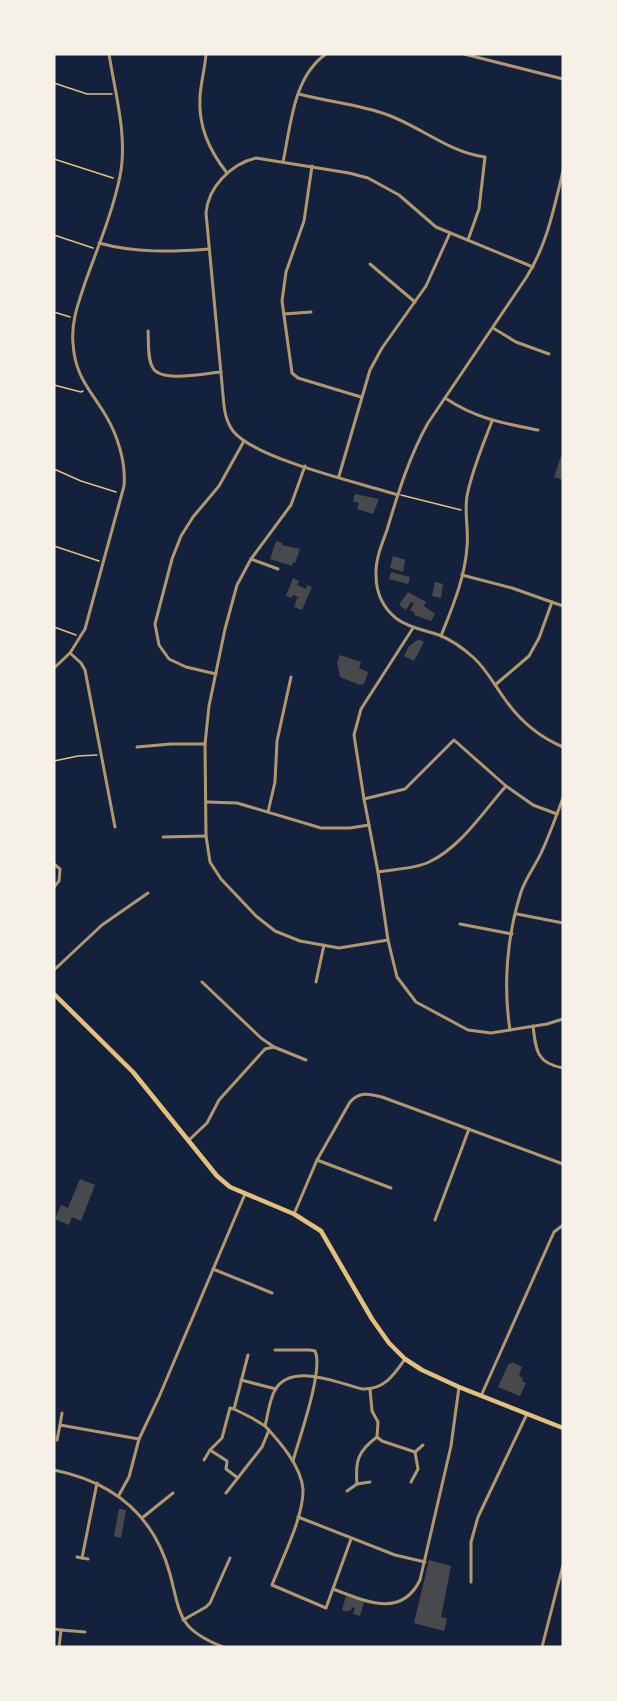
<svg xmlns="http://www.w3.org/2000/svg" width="617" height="1701" viewBox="0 0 617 1701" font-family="Raleway,sans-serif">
  <rect width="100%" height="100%" fill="#14213d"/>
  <g fill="#48494c">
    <polygon points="563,450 563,480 554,477"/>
    <polygon points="355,494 379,499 373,514 357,509 359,503 353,501"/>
    <polygon points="276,541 282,543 282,545 300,549 295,563 293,562 292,566 270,559"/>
    <polygon points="393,556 405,560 403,572 390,568"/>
    <polygon points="391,572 410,577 408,584 389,579"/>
    <polygon points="293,578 299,581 297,585 306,589 307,585 312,587 302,610 294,607 297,598 300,598 293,595 292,598 286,596"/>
    <polygon points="435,582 443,584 441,598 432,596"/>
    <polygon points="408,592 426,602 424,606 435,614 431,621 414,615 415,613 410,610 414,603 411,602 406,610 399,605"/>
    <polygon points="419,639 424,642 414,661 404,656 409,646"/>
    <polygon points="340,655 361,662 359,668 368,672 364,684 360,685 340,677 337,662"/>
    <polygon points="80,1179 95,1185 81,1221 72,1217 69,1225 55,1219 61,1205 68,1208"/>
    <polygon points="512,1362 522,1367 519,1375 523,1379 522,1381 526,1383 520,1396 498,1387 509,1363 511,1364"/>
    <polygon points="119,1509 126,1510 121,1538 114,1536"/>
    <polygon points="429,1560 451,1566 441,1617 447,1619 444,1631 414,1623"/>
    <polygon points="346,1596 364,1602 360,1616 353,1614 355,1608 352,1607 351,1611 348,1610 348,1612 342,1610"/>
  </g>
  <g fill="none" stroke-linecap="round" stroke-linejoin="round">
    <g stroke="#e5c07b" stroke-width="1.5">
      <polyline points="54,83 87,94 112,94"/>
      <polyline points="54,159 113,178"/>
      <polyline points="54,235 93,248"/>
      <polyline points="54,312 70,317"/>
      <polyline points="54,385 81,392 83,391"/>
      <polyline points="54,469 81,481 116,492"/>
      <polyline points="401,495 461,510"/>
      <polyline points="54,546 99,561"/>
      <polyline points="54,627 76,635"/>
      <polyline points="54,761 78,756 97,755"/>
    </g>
    <g stroke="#b1986c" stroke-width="3">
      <path d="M206,54C205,68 201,82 200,96C198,126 209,150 227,173"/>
      <polyline points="464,54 563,79"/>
      <path d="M299,94C328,102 359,104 388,115C421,127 450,153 485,157L479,209L468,240"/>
      <path d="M283,162C291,125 293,77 326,54"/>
      <polyline points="312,166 304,221 286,272 282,301 292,373 298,378 361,397"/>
      <path d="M563,171C554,208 547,245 526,278L428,423C409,457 398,493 387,530C382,544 375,560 376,575C376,592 383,608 397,619C409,628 425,630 439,635C452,640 464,649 474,658C486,669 494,684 504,698C519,720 539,737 563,747"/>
      <path d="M99,243C135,253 173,252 209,249"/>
      <polyline points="370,264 415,302"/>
      <polyline points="284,314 311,312"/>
      <polyline points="493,328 516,342 549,354"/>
      <path d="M148,331C149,342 147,359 153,368C161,383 206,373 221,372"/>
      <path d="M445,398C477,419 502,423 538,430"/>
      <polyline points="305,466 291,505 251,559 237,585 225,629 209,706 205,744 206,836 210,862 221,879 256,916 275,931 300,941 339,948 388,940"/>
      <polyline points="339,476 370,370 382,348 426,286 450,233"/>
      <path d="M398,495C360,483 255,459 233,431C225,420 224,408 223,395L206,213C208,187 231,164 256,158L349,173L368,178L399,195L436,227L533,267"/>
      <polyline points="251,559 278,569"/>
      <polyline points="462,575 512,588 563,606"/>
      <polyline points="413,628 361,709 354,735 364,799 378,872 388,940 397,977 416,1002 468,1030 491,1033 547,1024 563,1019"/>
      <path d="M441,636C452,608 465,578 467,547C469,530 464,513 467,496C472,470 483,445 492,421"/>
      <polyline points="70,653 81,663 85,670 115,827"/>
      <path d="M54,668L70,653L85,629L124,486C126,463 118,436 106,416C90,389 75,377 73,343C71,321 79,301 86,280C98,247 113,211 120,176C128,137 115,93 109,54"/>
      <polyline points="216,674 186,667 169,659 159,645 155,624 172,559 181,536 193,517 219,486 244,441"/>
      <polyline points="495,685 529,656 539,638 552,602"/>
      <polyline points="137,747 171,744 205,744"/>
      <polyline points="364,799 405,789 454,740 506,786 533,805 557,814"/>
      <polyline points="207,802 237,803 321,828 350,828 369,825"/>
      <polyline points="268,812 275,782 277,741 291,677"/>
      <polyline points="163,837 206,836"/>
      <polyline points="54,864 60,869 59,881 54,887"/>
      <path d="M378,872C394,869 415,869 429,862C461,847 483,812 506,786"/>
      <polyline points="517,914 563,923"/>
      <polyline points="460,924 512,934"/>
      <polyline points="54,970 102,925 148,893"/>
      <polyline points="202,982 261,1038 274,1047"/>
      <polyline points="316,982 324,945"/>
      <path d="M533,1026C536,1050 536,1063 563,1068"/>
      <path d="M510,1030C503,985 507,936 521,892C526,877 536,865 542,851C550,834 556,816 563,798"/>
      <polyline points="189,1140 207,1123 219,1100 265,1049 274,1047 306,1060"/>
      <polyline points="317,1160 391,1188"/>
      <path d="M294,1214L317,1160L350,1102C360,1091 369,1094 382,1097L563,1164"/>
      <polyline points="435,1220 469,1129"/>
      <polyline points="213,1269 272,1293"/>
      <path d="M275,1350H310L315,1351C324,1369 299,1439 293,1461"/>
      <polyline points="248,1355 234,1409 252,1418 265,1426"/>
      <polyline points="241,1380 276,1389"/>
      <polyline points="370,1389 372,1411 378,1422 377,1437 382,1441 415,1452 418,1469 411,1482"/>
      <polyline points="481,1396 554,1232 563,1225"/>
      <polyline points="60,1425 62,1413"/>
      <polyline points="57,1440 60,1425 139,1439"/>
      <polyline points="210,1450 227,1461 226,1469 238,1478"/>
      <polyline points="415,1452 423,1445"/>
      <polyline points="204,1460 210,1450 222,1438 230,1408 234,1409"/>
      <path d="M54,1470C113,1482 154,1515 170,1574C181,1616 178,1629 223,1647"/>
      <path d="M357,1484C355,1461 358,1451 377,1437"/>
      <polyline points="347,1491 357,1484 370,1482"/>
      <polyline points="226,1493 262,1447 269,1430"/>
      <polyline points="119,1495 129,1477 139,1439 159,1397 245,1194"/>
      <polyline points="298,1517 395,1555 425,1562"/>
      <polyline points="142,1518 173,1493"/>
      <path d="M351,1539L326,1608L272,1585C282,1559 304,1516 303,1489C301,1466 280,1442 265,1426C268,1415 269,1401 275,1390C291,1362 339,1383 362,1389C384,1390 394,1375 405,1359"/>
      <polyline points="77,1557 82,1558 97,1483"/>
      <polyline points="82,1558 88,1559"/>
      <polyline points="471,1582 471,1542 478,1517 527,1414"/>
      <path d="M333,1589C365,1601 401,1619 420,1580L451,1446L459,1387"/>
      <polyline points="183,1620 206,1607 210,1603 230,1558"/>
      <polyline points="54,1629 61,1630"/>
      <polyline points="59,1647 61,1630 85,1632"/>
      <polyline points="542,1647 563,1565"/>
    </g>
    <polyline stroke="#e5c07b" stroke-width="4.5" points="54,994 133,1072 217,1176 230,1187 294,1214 321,1231 372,1319 389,1343 405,1359 422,1370 459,1387 563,1428"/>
  </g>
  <rect width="617" height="1701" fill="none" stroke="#f6f1e7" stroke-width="111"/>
</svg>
